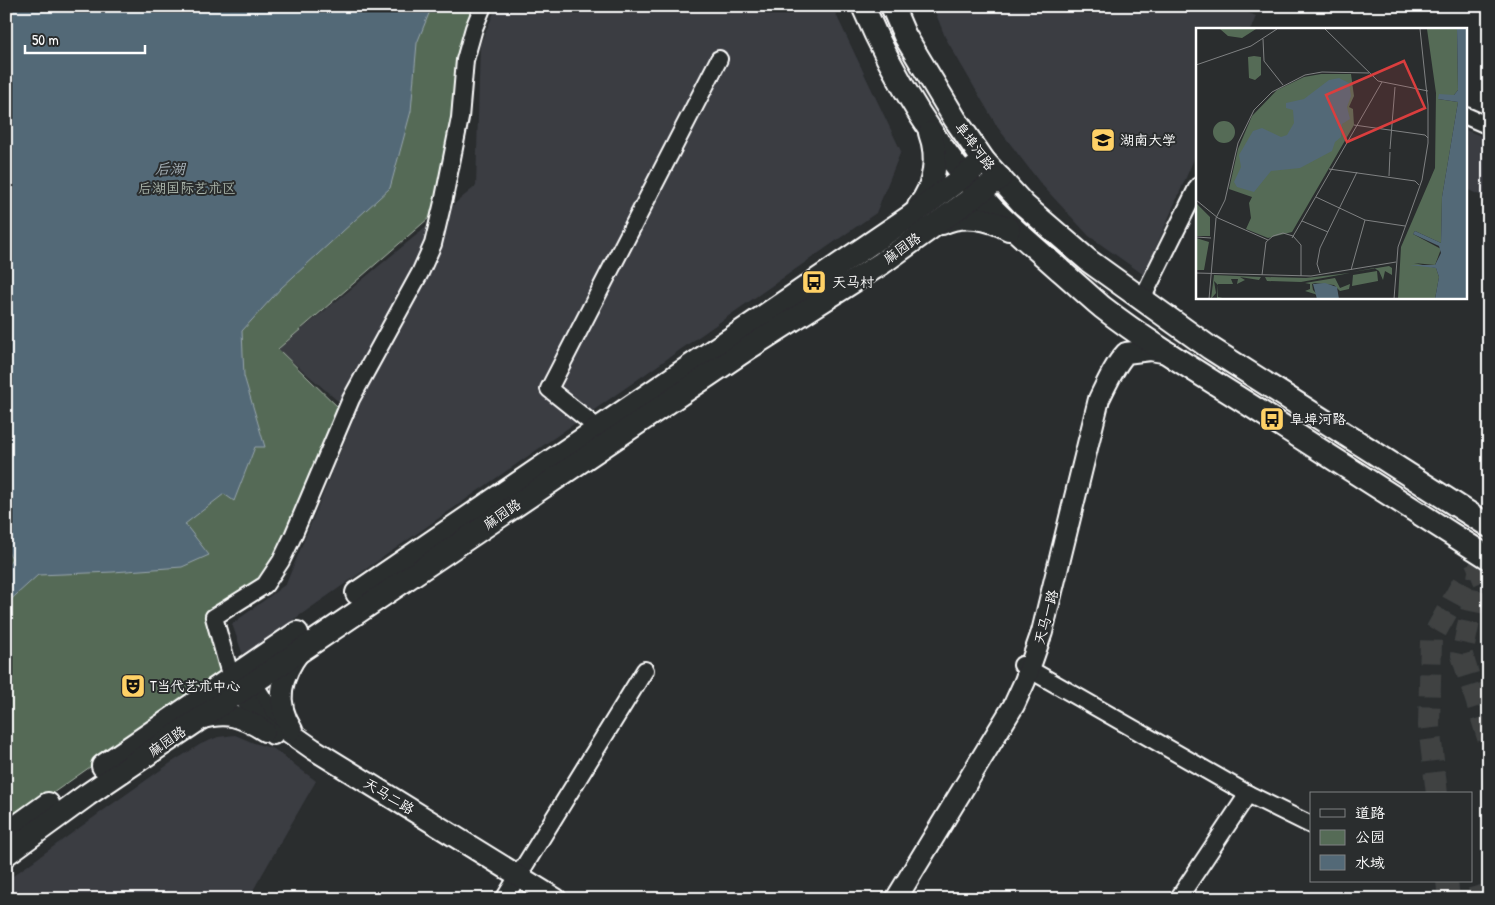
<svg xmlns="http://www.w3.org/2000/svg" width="1495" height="905" viewBox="0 0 1495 905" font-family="'Patrick Hand','LXGW WenKai TC',sans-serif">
  <rect width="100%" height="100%" fill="#2a2d2e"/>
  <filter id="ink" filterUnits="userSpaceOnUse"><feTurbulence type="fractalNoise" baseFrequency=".02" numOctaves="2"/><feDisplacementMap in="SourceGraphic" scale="10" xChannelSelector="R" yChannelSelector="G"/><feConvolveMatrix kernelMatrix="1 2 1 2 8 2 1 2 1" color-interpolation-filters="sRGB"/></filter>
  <g filter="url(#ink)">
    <g fill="#3a3c42">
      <polygon points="497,6 832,6 901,151 876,213 243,655 232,624 286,584 355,416 278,349 476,186 480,44"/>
      <polygon points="933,6 1233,6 1256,16 1251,29 1198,29 1197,152 1144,275 1089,236 1041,184 998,128 945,37"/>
      <polygon points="1466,130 1489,139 1489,199 1466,189"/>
      <polygon points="235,735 254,743 274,749 316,781 248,899 6,899 6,881 108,807 172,762 201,744 218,737"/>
    </g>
    <polygon fill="#556b56" stroke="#aab5aa" points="6,6 478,6 454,117 437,211 278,349 339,408 291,532 262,580 208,610 221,675 6,826"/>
    <polygon fill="#536977" stroke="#98a5ad" points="6,6 432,6 417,43 411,111 390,188 281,288 242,331 244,376 265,447 255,447 234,501 224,494 185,524 209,555 182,567 113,572 38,575 6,604 6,569 12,558 6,549"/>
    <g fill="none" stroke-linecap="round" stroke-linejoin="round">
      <g stroke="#3f4243" stroke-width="22" stroke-dasharray="22 11" stroke-linecap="butt">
        <polyline points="1489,525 1462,655 1489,741"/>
        <polyline points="1437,794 1429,726 1431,640 1466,577 1489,567"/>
        <polyline points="1447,881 1449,899"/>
        <polyline points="1471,899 1489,894"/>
      </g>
      <defs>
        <g id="minor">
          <polyline points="1466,116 1489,126"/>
          <polyline points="1142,299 1198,186"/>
          <polyline points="599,429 549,389 719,59"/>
          <polyline points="1022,665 1248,794"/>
          <polyline points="231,678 214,617 265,585 281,561 293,536 351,399 420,273 433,244 444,198 460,118 465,60 474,28 483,6"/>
          <polyline points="504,899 645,670"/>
          <polyline points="1178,899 1248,794 1311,825"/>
        </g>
        <g id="tertiary">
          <polyline points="243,670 271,714 286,730 313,749 556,899"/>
          <polyline points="233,679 260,722 273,734"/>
          <path d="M200,719C227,711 241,716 265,731"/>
          <path d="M292,730C274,702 281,676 300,651"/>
          <path d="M896,899L1014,705L1025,681L1042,632L1099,399C1107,383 1114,366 1126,353L1150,350L1169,353"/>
        </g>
        <g id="secondary">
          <path d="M863,6C894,79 939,152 994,210C1015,231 1038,250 1060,270C1074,282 1088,295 1102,307C1151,345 1206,377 1259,411C1335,460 1412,509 1489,558"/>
          <polyline points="892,6 905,36 955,119 984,161 1024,205 1089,261 1210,348 1489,526"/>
          <path d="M919,206C935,186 939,157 930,133"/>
          <path d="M942,223C964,213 989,218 1009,229"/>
          <polyline points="357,593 911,216 984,161"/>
          <polyline points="103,766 297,633"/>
          <polyline points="6,834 48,804"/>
          <polyline points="6,854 87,795 750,347 882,263 1000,178"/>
        </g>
      </defs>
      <use href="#minor" stroke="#fff" stroke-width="20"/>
      <use href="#tertiary" stroke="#fff" stroke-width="24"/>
      <use href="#secondary" stroke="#fff" stroke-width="26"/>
      <use href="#minor" stroke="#2a2d2e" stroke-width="16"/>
      <use href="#tertiary" stroke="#2a2d2e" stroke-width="20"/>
      <use href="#secondary" stroke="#2a2d2e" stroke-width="22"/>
    </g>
  </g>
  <defs>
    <symbol id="university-square" viewBox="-11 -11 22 22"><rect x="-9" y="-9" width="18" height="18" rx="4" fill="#ffd166" stroke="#2a2d2e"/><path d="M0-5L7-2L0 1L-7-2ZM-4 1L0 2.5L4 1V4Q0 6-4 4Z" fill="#111"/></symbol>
    <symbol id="bus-square" viewBox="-11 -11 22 22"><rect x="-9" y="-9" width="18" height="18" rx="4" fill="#ffd166" stroke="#2a2d2e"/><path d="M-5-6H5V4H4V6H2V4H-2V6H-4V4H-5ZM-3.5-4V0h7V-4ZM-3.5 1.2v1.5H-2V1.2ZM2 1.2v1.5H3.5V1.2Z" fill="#111"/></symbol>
    <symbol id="theatre-square" viewBox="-11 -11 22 22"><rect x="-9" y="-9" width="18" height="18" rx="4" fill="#ffd166" stroke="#2a2d2e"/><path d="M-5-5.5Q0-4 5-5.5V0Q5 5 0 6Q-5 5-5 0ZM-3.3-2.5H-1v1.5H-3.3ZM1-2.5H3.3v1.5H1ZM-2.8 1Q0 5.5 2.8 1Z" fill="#111"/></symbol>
  </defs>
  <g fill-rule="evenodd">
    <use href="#university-square" x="1089" y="126" width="28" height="28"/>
    <use href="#bus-square" x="800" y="268" width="28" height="28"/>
    <use href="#bus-square" x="1258" y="405" width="28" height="28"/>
    <use href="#theatre-square" x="119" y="672" width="28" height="28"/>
  </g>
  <g text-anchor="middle" stroke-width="4" stroke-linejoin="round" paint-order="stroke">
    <g font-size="14" fill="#fff" stroke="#2a2d2e" text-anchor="start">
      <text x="1120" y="145">湖南大学</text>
      <text x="832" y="287">天马村</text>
      <text x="1290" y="424">阜埠河路</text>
      <text x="150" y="691">T当代艺术中心</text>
    </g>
    <g font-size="14" fill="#fff" stroke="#2a2d2e">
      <text transform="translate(975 146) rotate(53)" y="5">阜埠河路</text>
      <text transform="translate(902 248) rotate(-35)" y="5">麻园路</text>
      <text transform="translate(502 514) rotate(-34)" y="5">麻园路</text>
      <text transform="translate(1046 617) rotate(-75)" y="5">天马一路</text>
      <text transform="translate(167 741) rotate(-34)" y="5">麻园路</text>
      <text transform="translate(389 796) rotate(31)" y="5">天马二路</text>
    </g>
    <g font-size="14" fill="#aab5aa" stroke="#2a2d2e">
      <text x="187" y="193">后湖国际艺术区</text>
    </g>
    <g font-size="15" font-style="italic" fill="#a9b4bb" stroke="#2a2d2e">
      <text x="170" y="174">后湖</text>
    </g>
  </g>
  <g transform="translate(1196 28)">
    <rect width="271" height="271" fill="#2a2d2e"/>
    <path d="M24,1H60L46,10L32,8ZM231,1H261L262,62L258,67L242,71L262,74L246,169L245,215L219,203L217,206L245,221L239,237L218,235L240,240L243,249L239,271H202L205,219L239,140L240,65ZM58,28L65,29V47L59,52L53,50L52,29ZM125,46H155L158,68L153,79L157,81L158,97L96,204L72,210L50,201L55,190L53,175L56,169L33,161L42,121L56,88L81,62L108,49ZM17 104a11 11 0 1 1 22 0a11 11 0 1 1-22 0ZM0,175L14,189V208H0ZM0,210L13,214L8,242H0ZM193,238L196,240V247L189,243L187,252L183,243L178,240L157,244ZM181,243L182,253L156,258L157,247ZM154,245L105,254L71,253L69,249L110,250ZM18,247L65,249L63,252L44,249L49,252L41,256L42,251H35L37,256H22V269L31,271H21L22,257L18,253L20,265L15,271ZM139,250L144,260L154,256L153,261L144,263L138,257L119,255L116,256L117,262L122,267L109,263L114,261V256L109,255Z" fill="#556b56"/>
    <path d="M261,1H272L271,271H239L243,249L240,240L213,237H239L245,225L243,218L217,206L219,203L245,215L246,169L262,74L242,71L243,66L258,67L262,62ZM143,50L153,55L155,68L151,79L154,91L146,96L145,109L139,114L136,123L104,140L75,143L58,164L41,159L38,154L45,139L43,127L57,103L66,100L85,109L91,107L98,95L97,82L90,80V75L108,71L133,52ZM129,255L141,259L143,271H121L117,256Z" fill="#536977"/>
    <path fill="none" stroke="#7f8182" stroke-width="1" d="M129,1L182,53L232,63M67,11L68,33L87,57M0,37L55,18L81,1M158,97L229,107L232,110M194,121L199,59M133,141L219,153L223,157M193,148L194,124M120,169L169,192L209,198M0,172L22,190L72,212M106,193L132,204M0,209L15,210M96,210L186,54M155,242L169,192M0,245L115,248L200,234M124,245L121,236L124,220L161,144M66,247L70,214L77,208L87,205L97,208L105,217V248M13,271L20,190L29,172L42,115L58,82L76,64L109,47L126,44L173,45M198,271L202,219L226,152L232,115V77L224,1"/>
    <path fill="#da3e3e" fill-opacity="0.15" stroke="#da3e3e" stroke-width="2.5" d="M208,33L229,80L151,114L130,67Z"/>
    <rect width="271" height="271" fill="none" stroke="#fff" stroke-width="2.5"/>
  </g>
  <rect width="1495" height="905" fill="none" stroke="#2a2d2e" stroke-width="25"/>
  <rect x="12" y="12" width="1470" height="880" fill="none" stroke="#fff" stroke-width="2" filter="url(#ink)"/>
  <rect x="1310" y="792" width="162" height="90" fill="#2a2d2e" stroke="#7f8182"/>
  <rect x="1320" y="809" width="25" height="8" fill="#2a2d2e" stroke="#7f8182"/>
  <text x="1355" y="818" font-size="15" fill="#ffffff">道路</text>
  <rect x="1320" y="830" width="25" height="15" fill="#556b56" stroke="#7f8182"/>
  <text x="1355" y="842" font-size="15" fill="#ffffff">公园</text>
  <rect x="1320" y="855" width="25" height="15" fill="#536977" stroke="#7f8182"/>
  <text x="1355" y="868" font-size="15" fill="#ffffff">水域</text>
  <path d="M25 45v8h120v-8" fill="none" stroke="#ffffff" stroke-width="2.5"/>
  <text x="32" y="45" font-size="15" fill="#ffffff" stroke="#2a2d2e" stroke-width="4" paint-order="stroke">50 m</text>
</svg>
